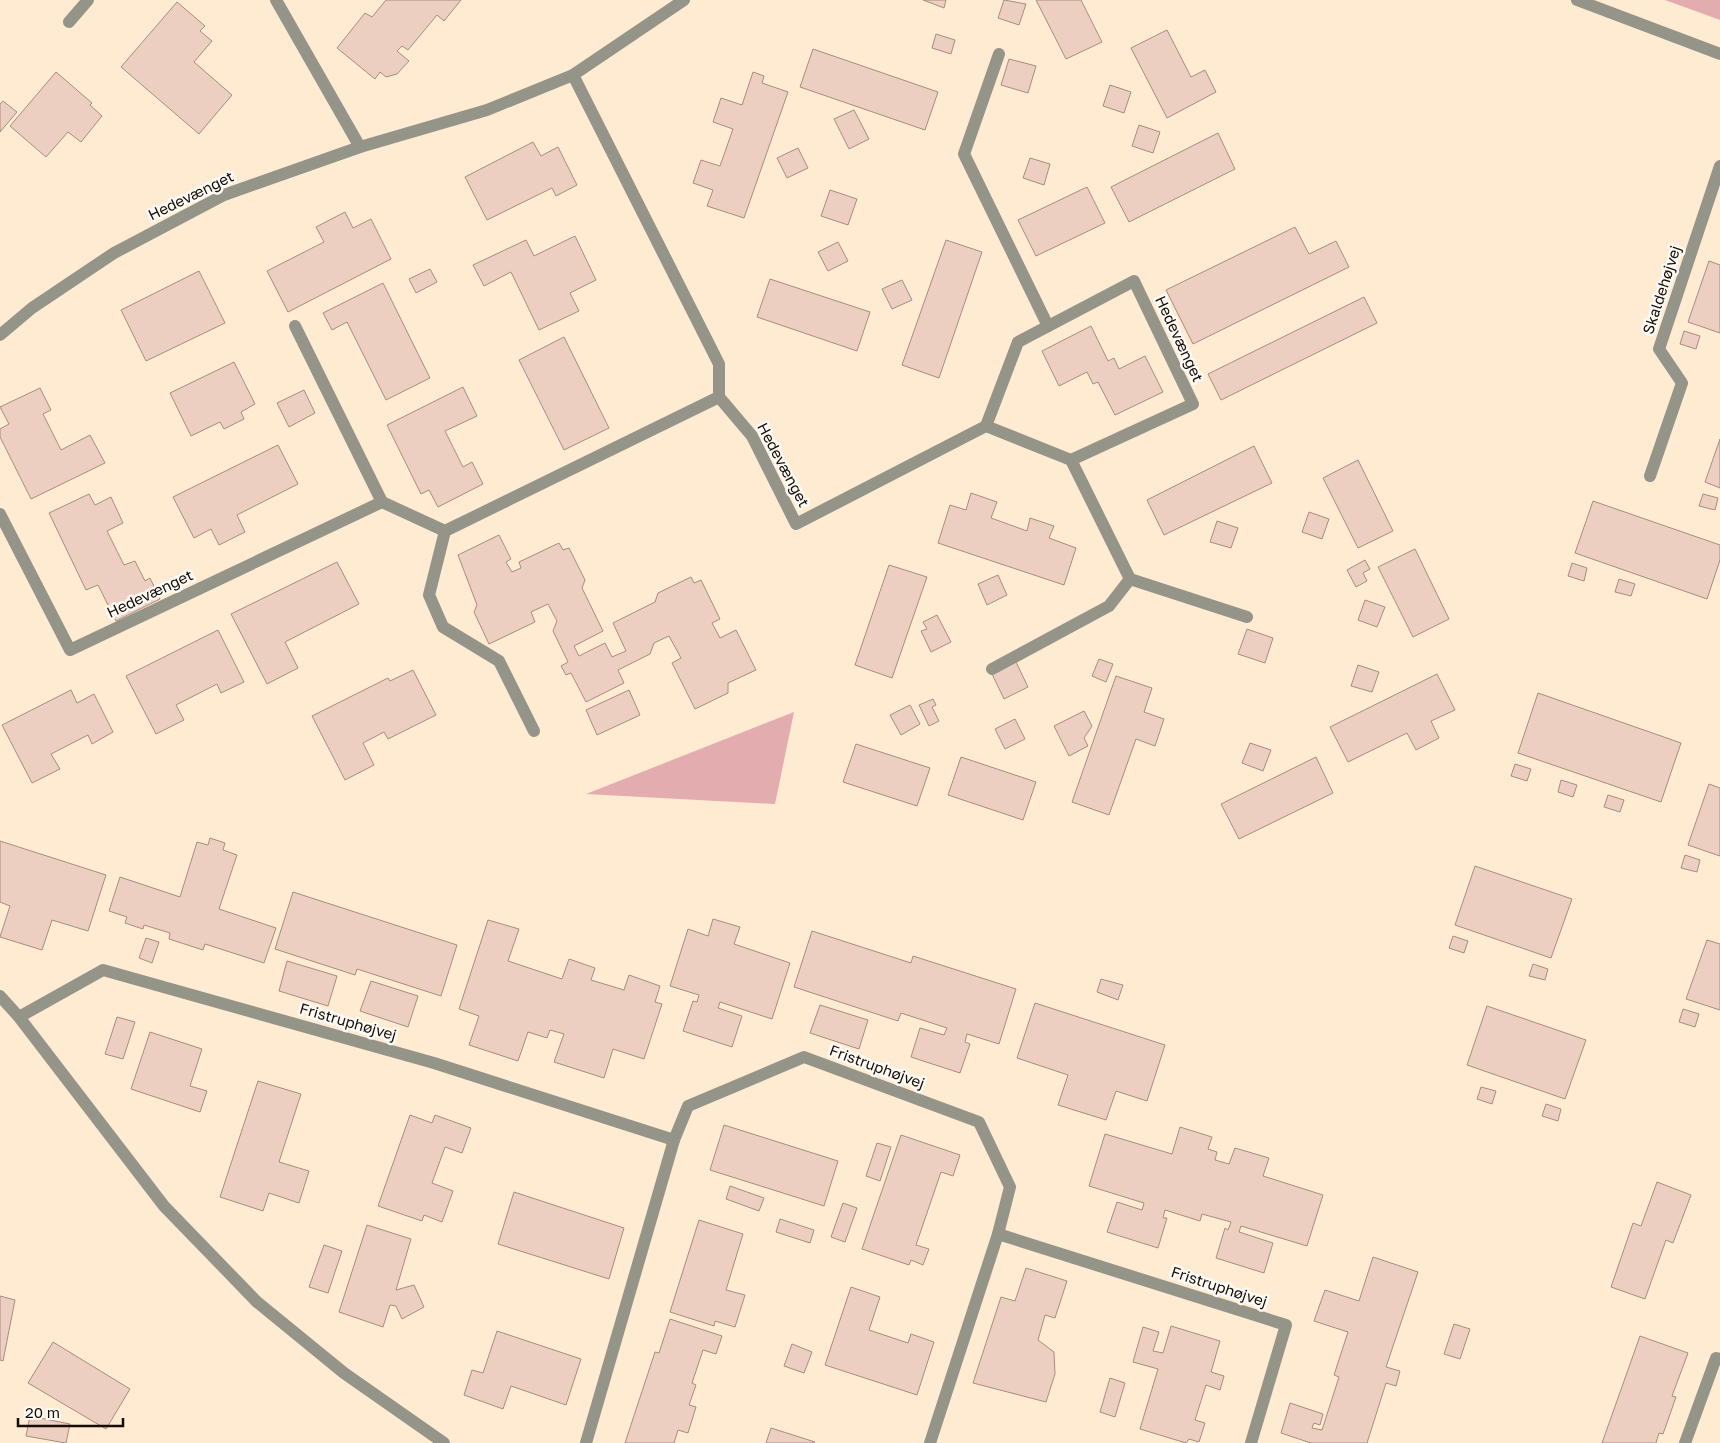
<svg xmlns="http://www.w3.org/2000/svg" width="1720" height="1443" viewBox="0 0 1720 1443" font-family="'Golos Text',sans-serif">
  <rect width="100%" height="100%" fill="#feebd2"/>
  <g fill="#e3acae">
    <polygon points="1665,0 1720,0 1720,20"/>
    <polygon points="794,712 775,804 586,794"/>
  </g>
  <g fill="#edcfc1" stroke="#a88c7f">
    <polygon points="386,0 461,0 444,21 437,15 408,50 402,46 397,51 409,61 397,74 386,77 380,72 375,79 337,48 365,13 372,17"/>
    <polygon points="923,0 946,0 944,8"/>
    <polygon points="1004,0 1026,4 1019,25 998,18"/>
    <polygon points="1036,0 1081,0 1102,42 1066,59"/>
    <polygon points="177,2 205,26 200,31 212,41 194,62 232,95 199,134 121,67"/>
    <polygon points="1167,30 1191,77 1205,70 1216,92 1167,118 1131,48"/>
    <polygon points="936,34 955,40 951,54 932,48"/>
    <polygon points="813,49 938,92 925,130 800,87"/>
    <polygon points="1009,59 1036,66 1028,93 1001,85"/>
    <polygon points="56,72 92,103 90,105 102,116 81,142 68,132 46,157 10,126"/>
    <polygon points="753,72 764,76 762,83 788,92 744,218 707,206 713,190 693,183 701,160 720,166 733,129 713,122 721,98 742,105"/>
    <polygon points="1110,85 1131,92 1124,113 1103,106"/>
    <polygon points="3,101 17,112 0,132 0,104"/>
    <polygon points="854,110 869,139 849,149 834,119"/>
    <polygon points="1139,125 1160,132 1153,153 1132,146"/>
    <polygon points="1218,133 1235,169 1129,222 1111,187"/>
    <polygon points="533,142 541,156 558,147 577,185 556,196 552,188 487,220 465,177"/>
    <polygon points="798,148 808,168 787,178 777,158"/>
    <polygon points="1030,158 1050,164 1044,185 1023,178"/>
    <polygon points="1087,187 1105,223 1036,256 1018,220"/>
    <polygon points="830,190 857,199 848,225 821,216"/>
    <polygon points="345,212 353,228 371,219 391,259 288,312 267,271 324,242 316,227"/>
    <polygon points="1295,227 1309,254 1336,241 1349,267 1193,344 1166,290"/>
    <polygon points="575,236 596,280 570,293 579,311 539,330 511,272 484,286 473,265 526,240 534,256"/>
    <polygon points="946,240 982,252 939,378 902,365"/>
    <polygon points="838,242 848,261 828,271 818,252"/>
    <polygon points="1709,261 1720,265 1720,333 1688,322"/>
    <polygon points="430,269 437,282 416,293 409,279"/>
    <polygon points="199,271 225,323 146,361 121,310"/>
    <polygon points="770,279 870,312 857,351 757,317"/>
    <polygon points="902,280 912,300 892,309 882,289"/>
    <polygon points="383,283 430,378 386,400 347,322 332,330 323,313"/>
    <polygon points="1364,297 1377,323 1221,400 1208,374"/>
    <polygon points="1091,326 1108,361 1114,358 1119,369 1145,356 1163,392 1115,415 1098,382 1093,384 1087,372 1059,386 1042,351"/>
    <polygon points="1684,331 1700,336 1696,349 1680,344"/>
    <polygon points="564,337 609,428 564,450 519,360"/>
    <polygon points="234,362 255,404 241,412 244,419 224,429 220,422 191,436 170,393"/>
    <polygon points="463,387 477,416 445,431 463,467 472,462 483,484 438,507 429,490 421,494 387,425"/>
    <polygon points="40,388 51,410 43,414 61,450 90,435 105,463 31,499 0,437 0,429 9,424 0,407"/>
    <polygon points="304,390 315,413 289,427 277,403"/>
    <polygon points="1720,439 1720,488 1705,482"/>
    <polygon points="278,445 298,484 237,515 245,532 219,545 211,529 194,538 173,497"/>
    <polygon points="1254,446 1272,483 1164,535 1147,500"/>
    <polygon points="1358,460 1393,531 1358,548 1323,478"/>
    <polygon points="971,493 997,502 991,518 1027,531 1030,518 1054,526 1049,538 1076,548 1064,585 938,543 950,505 966,510"/>
    <polygon points="89,494 95,505 111,497 123,523 107,531 124,565 135,561 145,581 150,578 160,599 116,621 98,585 86,590 49,513"/>
    <polygon points="1703,494 1718,498 1715,510 1699,506"/>
    <polygon points="1593,501 1720,545 1720,560 1707,599 1575,553"/>
    <polygon points="1309,512 1329,519 1322,539 1302,532"/>
    <polygon points="1217,521 1238,528 1231,548 1210,542"/>
    <polygon points="499,535 511,559 506,562 512,572 521,568 519,562 559,543 563,550 569,548 585,580 582,588 603,631 574,646 579,656 605,643 612,657 626,651 613,623 655,602 658,593 691,577 694,583 701,580 720,619 712,623 720,638 736,630 756,670 728,683 728,693 695,709 672,663 681,658 669,636 654,643 650,654 618,670 624,683 586,702 571,673 566,675 561,666 568,662 553,631 557,621 548,604 531,612 535,622 489,644 474,612 477,605 458,555"/>
    <polygon points="1415,549 1449,619 1413,637 1378,567"/>
    <polygon points="1365,560 1370,569 1363,573 1367,581 1356,587 1347,570"/>
    <polygon points="337,562 359,604 285,642 298,668 267,684 231,614"/>
    <polygon points="1572,563 1587,568 1584,581 1568,576"/>
    <polygon points="889,565 927,577 892,678 855,665"/>
    <polygon points="998,575 1007,595 987,605 978,584"/>
    <polygon points="1619,579 1635,584 1631,596 1615,592"/>
    <polygon points="1365,600 1385,607 1377,627 1358,620"/>
    <polygon points="937,615 951,642 931,652 921,631 927,629 923,622"/>
    <polygon points="1247,629 1273,638 1265,663 1238,654"/>
    <polygon points="218,630 244,682 221,693 217,684 176,705 184,720 156,734 126,676"/>
    <polygon points="1099,659 1113,664 1106,682 1092,676"/>
    <polygon points="1016,662 1028,687 1004,699 992,674"/>
    <polygon points="1358,665 1379,672 1372,692 1351,686"/>
    <polygon points="413,670 436,715 388,739 384,732 363,743 374,765 345,780 312,716 388,678 390,681"/>
    <polygon points="1437,674 1455,710 1431,721 1439,738 1416,750 1407,733 1348,762 1330,727"/>
    <polygon points="1116,676 1152,688 1144,712 1164,719 1155,746 1136,739 1109,815 1072,802"/>
    <polygon points="71,690 77,703 94,694 113,732 92,744 88,735 51,754 60,769 32,783 2,725"/>
    <polygon points="629,690 640,715 597,735 586,710"/>
    <polygon points="1538,693 1681,743 1661,802 1518,753"/>
    <polygon points="933,699 936,705 932,707 939,721 929,726 919,705"/>
    <polygon points="910,705 920,724 901,735 890,715"/>
    <polygon points="1084,711 1092,726 1084,738 1088,746 1069,756 1054,726"/>
    <polygon points="1015,719 1025,739 1005,749 995,729"/>
    <polygon points="1250,743 1271,750 1263,771 1242,763"/>
    <polygon points="856,744 930,768 917,806 843,782"/>
    <polygon points="961,757 1036,782 1023,820 948,795"/>
    <polygon points="1316,757 1333,793 1239,839 1221,804"/>
    <polygon points="1515,764 1531,769 1527,781 1511,776"/>
    <polygon points="1561,780 1577,785 1573,797 1558,792"/>
    <polygon points="1709,784 1720,788 1720,856 1688,845"/>
    <polygon points="1608,795 1624,800 1620,812 1604,807"/>
    <polygon points="210,838 225,843 223,850 237,855 219,909 276,928 264,963 205,944 203,950 169,939 170,933 144,925 143,929 125,923 127,917 109,911 120,877 180,897 197,842 208,845"/>
    <polygon points="0,841 106,875 88,931 52,920 42,950 0,937 10,906 0,902"/>
    <polygon points="1685,855 1700,860 1697,872 1681,868"/>
    <polygon points="1475,866 1572,899 1551,958 1455,925"/>
    <polygon points="293,892 457,945 441,996 357,969 355,975 275,949"/>
    <polygon points="713,919 740,927 734,944 790,963 772,1019 720,1002 718,1008 742,1016 732,1047 683,1031 693,1001 697,1002 699,995 670,986 688,929 708,936"/>
    <polygon points="488,920 519,929 508,961 562,979 569,959 595,968 591,980 624,990 629,975 660,986 655,1002 662,1004 644,1059 613,1049 604,1078 554,1062 564,1034 550,1030 547,1038 528,1032 518,1061 469,1045 479,1016 459,1009"/>
    <polygon points="812,931 911,963 913,956 1016,989 999,1044 967,1034 965,1042 970,1044 960,1073 911,1057 920,1028 944,1035 947,1028 901,1013 898,1021 794,987"/>
    <polygon points="1453,936 1468,941 1464,953 1449,948"/>
    <polygon points="146,938 159,942 152,963 139,958"/>
    <polygon points="1707,940 1720,944 1720,1010 1686,999"/>
    <polygon points="287,961 337,976 328,1006 279,991"/>
    <polygon points="1533,964 1548,969 1545,980 1529,976"/>
    <polygon points="1101,979 1123,985 1118,1000 1097,992"/>
    <polygon points="371,981 418,996 408,1027 360,1011"/>
    <polygon points="1035,1003 1165,1045 1147,1101 1116,1091 1106,1120 1058,1105 1068,1075 1017,1058"/>
    <polygon points="820,1005 868,1020 859,1049 810,1033"/>
    <polygon points="1487,1006 1586,1040 1565,1099 1467,1065"/>
    <polygon points="1683,1009 1699,1014 1695,1027 1679,1022"/>
    <polygon points="117,1017 135,1022 123,1059 105,1054"/>
    <polygon points="150,1032 202,1049 190,1086 207,1091 200,1112 131,1089"/>
    <polygon points="258,1081 301,1094 279,1162 309,1171 299,1203 269,1193 263,1211 220,1197"/>
    <polygon points="1481,1087 1496,1091 1492,1104 1477,1099"/>
    <polygon points="1546,1104 1561,1109 1558,1121 1542,1116"/>
    <polygon points="410,1115 432,1123 435,1115 471,1128 462,1153 445,1147 432,1183 453,1191 442,1222 424,1215 422,1221 378,1206"/>
    <polygon points="724,1125 838,1161 824,1206 710,1170"/>
    <polygon points="1180,1127 1212,1137 1208,1149 1217,1152 1215,1160 1229,1164 1235,1148 1269,1158 1263,1176 1323,1195 1307,1246 1241,1226 1239,1232 1273,1243 1264,1273 1216,1258 1225,1228 1228,1230 1231,1222 1202,1214 1200,1221 1165,1210 1163,1218 1167,1218 1158,1248 1107,1232 1117,1202 1142,1210 1144,1203 1089,1186 1105,1134 1172,1154"/>
    <polygon points="901,1135 960,1155 953,1176 941,1172 916,1245 929,1249 923,1265 911,1260 909,1265 862,1249"/>
    <polygon points="877,1143 891,1147 880,1181 866,1176"/>
    <polygon points="1657,1182 1691,1195 1673,1243 1666,1240 1645,1299 1611,1287 1633,1223 1641,1226"/>
    <polygon points="730,1186 764,1198 759,1211 726,1199"/>
    <polygon points="514,1192 624,1228 609,1279 498,1244"/>
    <polygon points="843,1203 857,1208 845,1242 831,1237"/>
    <polygon points="780,1219 814,1230 810,1243 776,1232"/>
    <polygon points="699,1220 743,1234 726,1290 745,1295 735,1327 715,1321 714,1326 670,1312"/>
    <polygon points="367,1225 411,1239 396,1290 414,1285 424,1307 402,1319 396,1306 390,1305 383,1327 339,1312"/>
    <polygon points="324,1245 342,1251 328,1293 309,1287"/>
    <polygon points="1373,1257 1418,1272 1386,1367 1400,1371 1396,1386 1386,1383 1367,1443 1311,1443 1281,1433 1290,1403 1323,1414 1320,1425 1314,1423 1312,1428 1322,1430 1339,1377 1334,1375 1348,1332 1314,1321 1325,1290 1359,1301"/>
    <polygon points="1026,1268 1067,1281 1055,1318 1045,1315 1038,1340 1054,1352 1055,1374 1046,1402 973,1383 1001,1297 1015,1301"/>
    <polygon points="851,1287 880,1297 869,1330 908,1343 911,1334 934,1342 917,1395 825,1365"/>
    <polygon points="0,1296 15,1300 3,1361 0,1360"/>
    <polygon points="670,1319 722,1336 716,1354 703,1350 692,1383 696,1385 689,1405 696,1407 688,1433 678,1430 674,1443 625,1443 655,1352 659,1353"/>
    <polygon points="1454,1324 1470,1329 1460,1359 1444,1354"/>
    <polygon points="1171,1326 1220,1341 1211,1372 1224,1376 1220,1390 1206,1385 1195,1420 1205,1423 1199,1442 1189,1439 1186,1443 1140,1429 1158,1369 1133,1362 1143,1327 1159,1332 1153,1351 1163,1353"/>
    <polygon points="497,1331 581,1359 566,1405 511,1386 503,1409 464,1395 472,1370 483,1373"/>
    <polygon points="1640,1336 1688,1353 1672,1396 1676,1397 1663,1434 1659,1433 1656,1443 1602,1443"/>
    <polygon points="53,1342 130,1389 106,1429 28,1383"/>
    <polygon points="792,1344 812,1352 804,1373 784,1366"/>
    <polygon points="1110,1378 1125,1383 1115,1417 1100,1412"/>
    <polygon points="30,1416 70,1424 66,1443 26,1436"/>
    <polygon points="771,1428 815,1442 814,1443 766,1443"/>
  </g>
  <g fill="none" stroke-linecap="round" stroke-linejoin="round">
    <g stroke="#959488" stroke-width="12">
      <polyline points="276,0 360,147"/>
      <polyline points="1577,0 1720,54"/>
      <polyline points="69,22 88,0"/>
      <polyline points="999,54 964,154 1048,326"/>
      <polyline points="573,75 719,364 719,397 752,436 796,524 986,426 1071,460 1130,579 1247,617"/>
      <polyline points="295,326 382,502 445,531"/>
      <polyline points="0,335 32,308 114,253 224,195 360,147 487,110 573,75 684,0"/>
      <polyline points="986,426 1018,342 1134,281 1193,404 1071,460"/>
      <polyline points="1650,476 1682,383 1659,349 1720,166"/>
      <polyline points="0,514 70,650 382,502"/>
      <polyline points="992,669 1109,606 1130,579"/>
      <polyline points="534,731 499,661 443,627 429,595 445,531 719,397"/>
      <polyline points="0,996 19,1017 164,1206 257,1302 344,1373 444,1443"/>
      <polyline points="19,1017 103,970 434,1063 674,1140 688,1106 804,1057 979,1122 1010,1187 998,1234 930,1443"/>
      <polyline points="998,1234 1286,1325 1251,1443"/>
      <polyline points="586,1443 674,1140"/>
      <polyline points="1685,1443 1716,1358 1720,1359"/>
    </g>
  </g>
  <g text-anchor="middle" stroke-width="5" stroke-linejoin="round" paint-order="stroke">
    <g font-size="15" fill="#140e06" stroke="#fefaf5">
      <text transform="translate(191 196) rotate(-26)" y="5">Hedevænget</text>
      <text transform="translate(1662 290) rotate(-72)" y="5">Skaldehøjvej</text>
      <text transform="translate(1179 339) rotate(65)" y="5">Hedevænget</text>
      <text transform="translate(783 465) rotate(62)" y="5">Hedevænget</text>
      <text transform="translate(150 594) rotate(-25)" y="5">Hedevænget</text>
      <text transform="translate(348 1022) rotate(16)" y="5">Fristruphøjvej</text>
      <text transform="translate(877 1067) rotate(20)" y="5">Fristruphøjvej</text>
      <text transform="translate(1219 1287) rotate(18)" y="5">Fristruphøjvej</text>
    </g>
  </g>
  <path d="M18 1418v8h105v-8" fill="none" stroke="#140e06" stroke-width="2.5"/>
  <text x="25" y="1418" font-size="15" fill="#140e06" stroke="#fefaf5" stroke-width="4" paint-order="stroke">20 m</text>
</svg>
